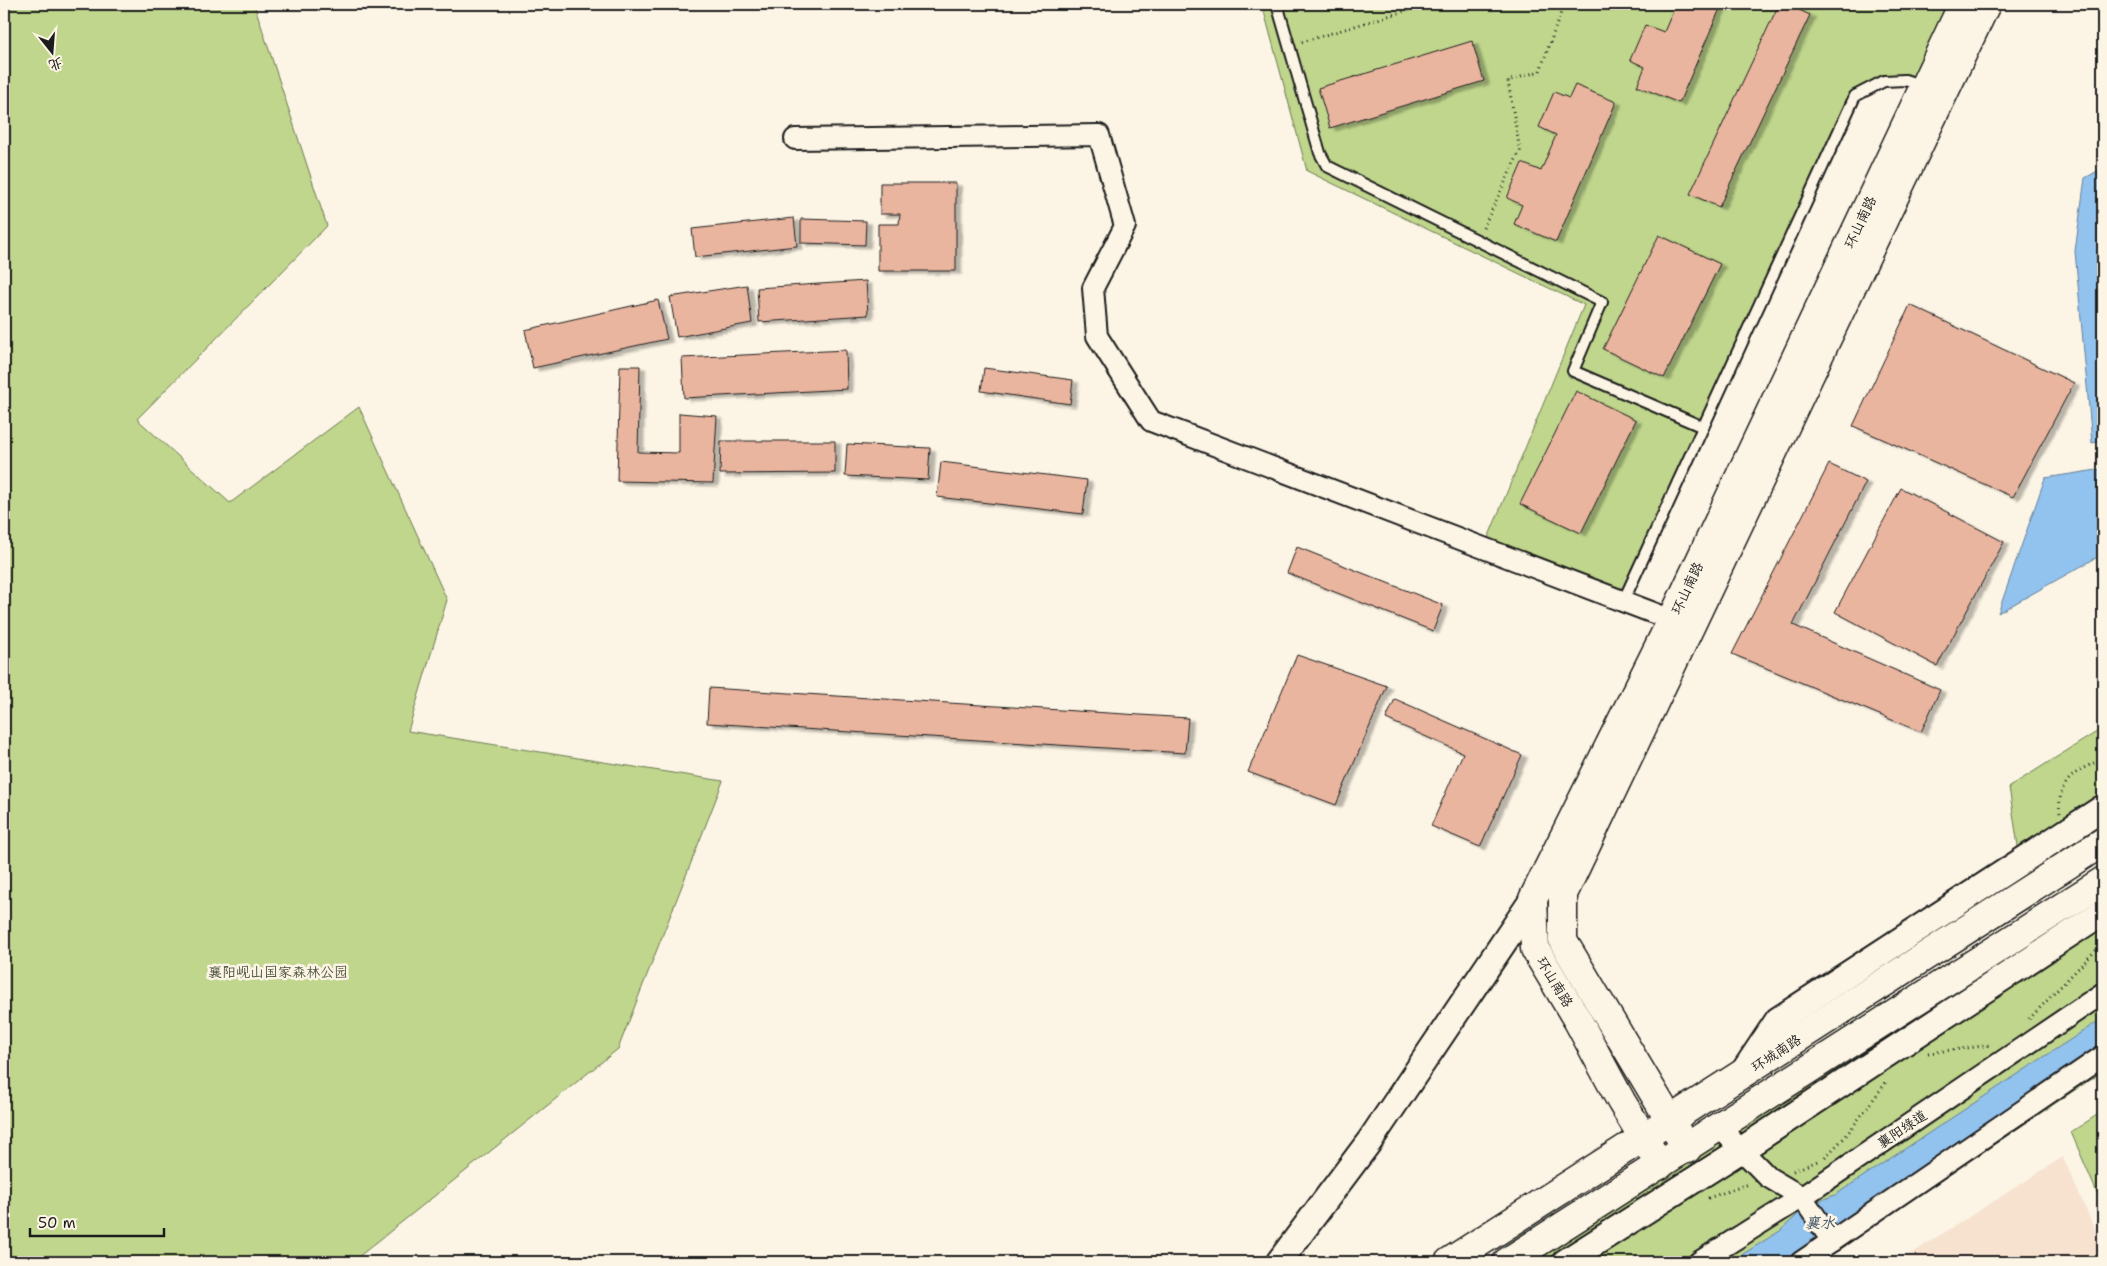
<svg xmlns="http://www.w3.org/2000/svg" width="2107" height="1266" viewBox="0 0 2107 1266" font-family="'Shantell Sans','LXGW WenKai TC',sans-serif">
  <defs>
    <filter id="shadow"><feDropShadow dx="5.5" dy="3" stdDeviation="1" flood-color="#0004"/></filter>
  </defs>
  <rect width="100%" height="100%" fill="#fcf5e5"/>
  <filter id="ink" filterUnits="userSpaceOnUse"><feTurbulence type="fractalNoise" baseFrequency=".02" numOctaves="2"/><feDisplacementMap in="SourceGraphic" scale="10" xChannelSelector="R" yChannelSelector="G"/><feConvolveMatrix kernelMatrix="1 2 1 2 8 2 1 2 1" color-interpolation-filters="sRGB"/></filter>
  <g filter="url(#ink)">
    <polygon fill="#f7e2d0" points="2063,1157 2103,1248 2103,1262 1898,1262"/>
    <g fill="#bfd68c" stroke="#6e7954">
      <polygon points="4,4 254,4 327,226 137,419 230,503 359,407 447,600 408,731 723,781 618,1049 352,1262 4,1262"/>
      <polygon points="1262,4 1963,4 1924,86 1884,81 1855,96 1623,602 1484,548 1584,305 1307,171"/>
      <polygon points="2103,728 2103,842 2025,892 2009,787"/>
      <polygon points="2103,881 2103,1071 1820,1262 1507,1262"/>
      <polygon points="2103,1111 2103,1207 2071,1132"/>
    </g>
    <g fill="#92c2ee" stroke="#63809a">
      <polygon points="2103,168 2103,441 2092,443 2075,251 2085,178"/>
      <polygon points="2103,469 2103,554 1998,613 2045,478"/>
      <polygon points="2103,1018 2103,1055 1795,1257 1787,1262 1730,1262 1780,1231 1808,1205 1835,1195"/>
    </g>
    <g fill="#eab59f" stroke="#1c1c1c" filter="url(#shadow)">
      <polygon points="1676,4 1722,4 1679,103 1637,86 1645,67 1630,60 1645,25 1664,32"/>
      <polygon points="1779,4 1786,4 1810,15 1719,207 1690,194"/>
      <polygon points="1472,41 1484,81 1330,128 1318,88"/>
      <polygon points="1575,85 1616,102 1556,242 1514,224 1522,205 1507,198 1522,163 1541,171 1556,135 1539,127 1554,92 1569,98"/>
      <polygon points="880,183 956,183 956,271 878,271 878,224 899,224 900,214 880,214"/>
      <polygon points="794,218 797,246 695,257 692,229"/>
      <polygon points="801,219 866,221 865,245 801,243"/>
      <polygon points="1659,235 1720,264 1664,378 1603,349"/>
      <polygon points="866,281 868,315 759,322 757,288"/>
      <polygon points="747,285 752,323 677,337 670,297"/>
      <polygon points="658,300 667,339 533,368 525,330"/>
      <polygon points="1910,305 2074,383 2013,497 1853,426"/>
      <polygon points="846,350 847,389 684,398 682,358"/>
      <polygon points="620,366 640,366 638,452 679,453 679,413 717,416 713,483 617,481"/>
      <polygon points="984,368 1073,380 1070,404 981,391"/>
      <polygon points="1576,391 1636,420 1581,533 1520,504"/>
      <polygon points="721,441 835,441 835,473 720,474"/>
      <polygon points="847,444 930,448 928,480 845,476"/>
      <polygon points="941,462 1087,480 1083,514 937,497"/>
      <polygon points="1829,464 1866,482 1793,625 1940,690 1921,732 1732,654"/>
      <polygon points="1901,488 2004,542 1937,666 1835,612"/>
      <polygon points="1297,547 1443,605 1433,631 1287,573"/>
      <polygon points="1297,655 1387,686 1336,805 1248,772"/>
      <polygon points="709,688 1188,718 1185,753 707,723"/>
      <polygon points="1395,699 1522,755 1480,847 1431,826 1463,753 1386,719"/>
    </g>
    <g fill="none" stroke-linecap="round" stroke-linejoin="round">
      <defs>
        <g id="service">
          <polyline points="1277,4 1320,153 1327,166 1602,302 1573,371 1703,427"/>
          <polyline points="1623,602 1855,96 1884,81 1905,80 1923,86"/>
        </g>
        <g id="minor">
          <polyline points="795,139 1099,135 1125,226 1093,288 1097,336 1151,421 1672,620"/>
          <polyline points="1720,1128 1768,1177 1802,1197 1832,1241"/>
          <polyline points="1699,1262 1802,1197 2103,993"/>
          <polyline points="1801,1262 2103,1056"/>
        </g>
        <g id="tertiary">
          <polyline points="1742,1074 1778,1020 2103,808"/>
          <polyline points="1279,1262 1369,1142 1533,899"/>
          <polyline points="1565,1262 1741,1150 2103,912"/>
        </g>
        <g id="secondary">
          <polyline points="1687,1149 1563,941 1563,894 1986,4"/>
          <polyline points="1660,1165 1621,1101 1578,1021 1535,949 1533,899 1672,620 1963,4"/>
        </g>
        <g id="trunk">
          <polyline points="1449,1262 2103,842"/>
          <polyline points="1507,1262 2103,881"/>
        </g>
      </defs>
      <use href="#service" stroke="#1c1c1c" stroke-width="14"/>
      <use href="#minor" stroke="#1c1c1c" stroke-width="24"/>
      <use href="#tertiary" stroke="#1c1c1c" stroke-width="29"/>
      <use href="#secondary" stroke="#1c1c1c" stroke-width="31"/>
      <use href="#trunk" stroke="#1c1c1c" stroke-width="31"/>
      <g stroke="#1c1c1c" stroke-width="3" stroke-dasharray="1 4" stroke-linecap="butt">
        <polyline points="1421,6 1433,4"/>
        <polyline points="1302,42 1421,6 1420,4"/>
        <polyline points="1483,228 1520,151 1508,81 1540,71 1564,4"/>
        <path d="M2060,813C2057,790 2068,775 2088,766C2093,763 2097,761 2103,761"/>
        <polyline points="2029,1019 2103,943"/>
        <polyline points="1928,1053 1991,1045"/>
        <polyline points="1825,1157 1845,1137 1887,1081"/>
        <polyline points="1793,1171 1820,1160"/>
        <polyline points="1708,1198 1749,1184"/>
      </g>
      <use href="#service" stroke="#fcf5e5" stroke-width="10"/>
      <use href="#minor" stroke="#fcf5e5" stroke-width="20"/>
      <use href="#tertiary" stroke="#fcf5e5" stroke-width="25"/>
      <use href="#secondary" stroke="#fcf5e5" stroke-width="28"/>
      <use href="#trunk" stroke="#fcf5e5" stroke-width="28"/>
    </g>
  </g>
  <g text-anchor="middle" stroke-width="5" stroke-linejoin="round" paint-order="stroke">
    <g font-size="14" fill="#1c1c1c" stroke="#fcf5e5">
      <text transform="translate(1860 222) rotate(-65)" y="5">环山南路</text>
      <text transform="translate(1687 588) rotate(-65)" y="5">环山南路</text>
      <text transform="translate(1555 982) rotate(59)" y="5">环山南路</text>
      <text transform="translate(1776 1053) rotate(-33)" y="5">环城南路</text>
      <text transform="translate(1902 1129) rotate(-34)" y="5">襄阳绿道</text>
    </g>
    <g font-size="14" fill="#4d543e" stroke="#fcf5e5">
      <text x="278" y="977">襄阳岘山国家森林公园</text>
    </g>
    <g font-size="15" font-style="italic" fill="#455666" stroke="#fcf5e5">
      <text x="1820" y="1228">襄水</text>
    </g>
  </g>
  <rect width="2107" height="1266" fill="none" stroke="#fcf5e5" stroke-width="20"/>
  <rect x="10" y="10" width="2087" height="1246" fill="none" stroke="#1c1c1c" stroke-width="2" filter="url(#ink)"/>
  <g transform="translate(52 52) rotate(163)" stroke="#fcf5e5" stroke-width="4" paint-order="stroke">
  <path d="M0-4L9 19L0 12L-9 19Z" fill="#1c1c1c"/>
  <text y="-8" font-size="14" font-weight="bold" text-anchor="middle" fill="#1c1c1c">北</text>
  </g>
  <path d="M30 1228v8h134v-8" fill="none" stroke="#1c1c1c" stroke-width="2.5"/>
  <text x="38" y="1228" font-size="15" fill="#1c1c1c" stroke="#fcf5e5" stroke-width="4" paint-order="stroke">50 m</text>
</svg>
